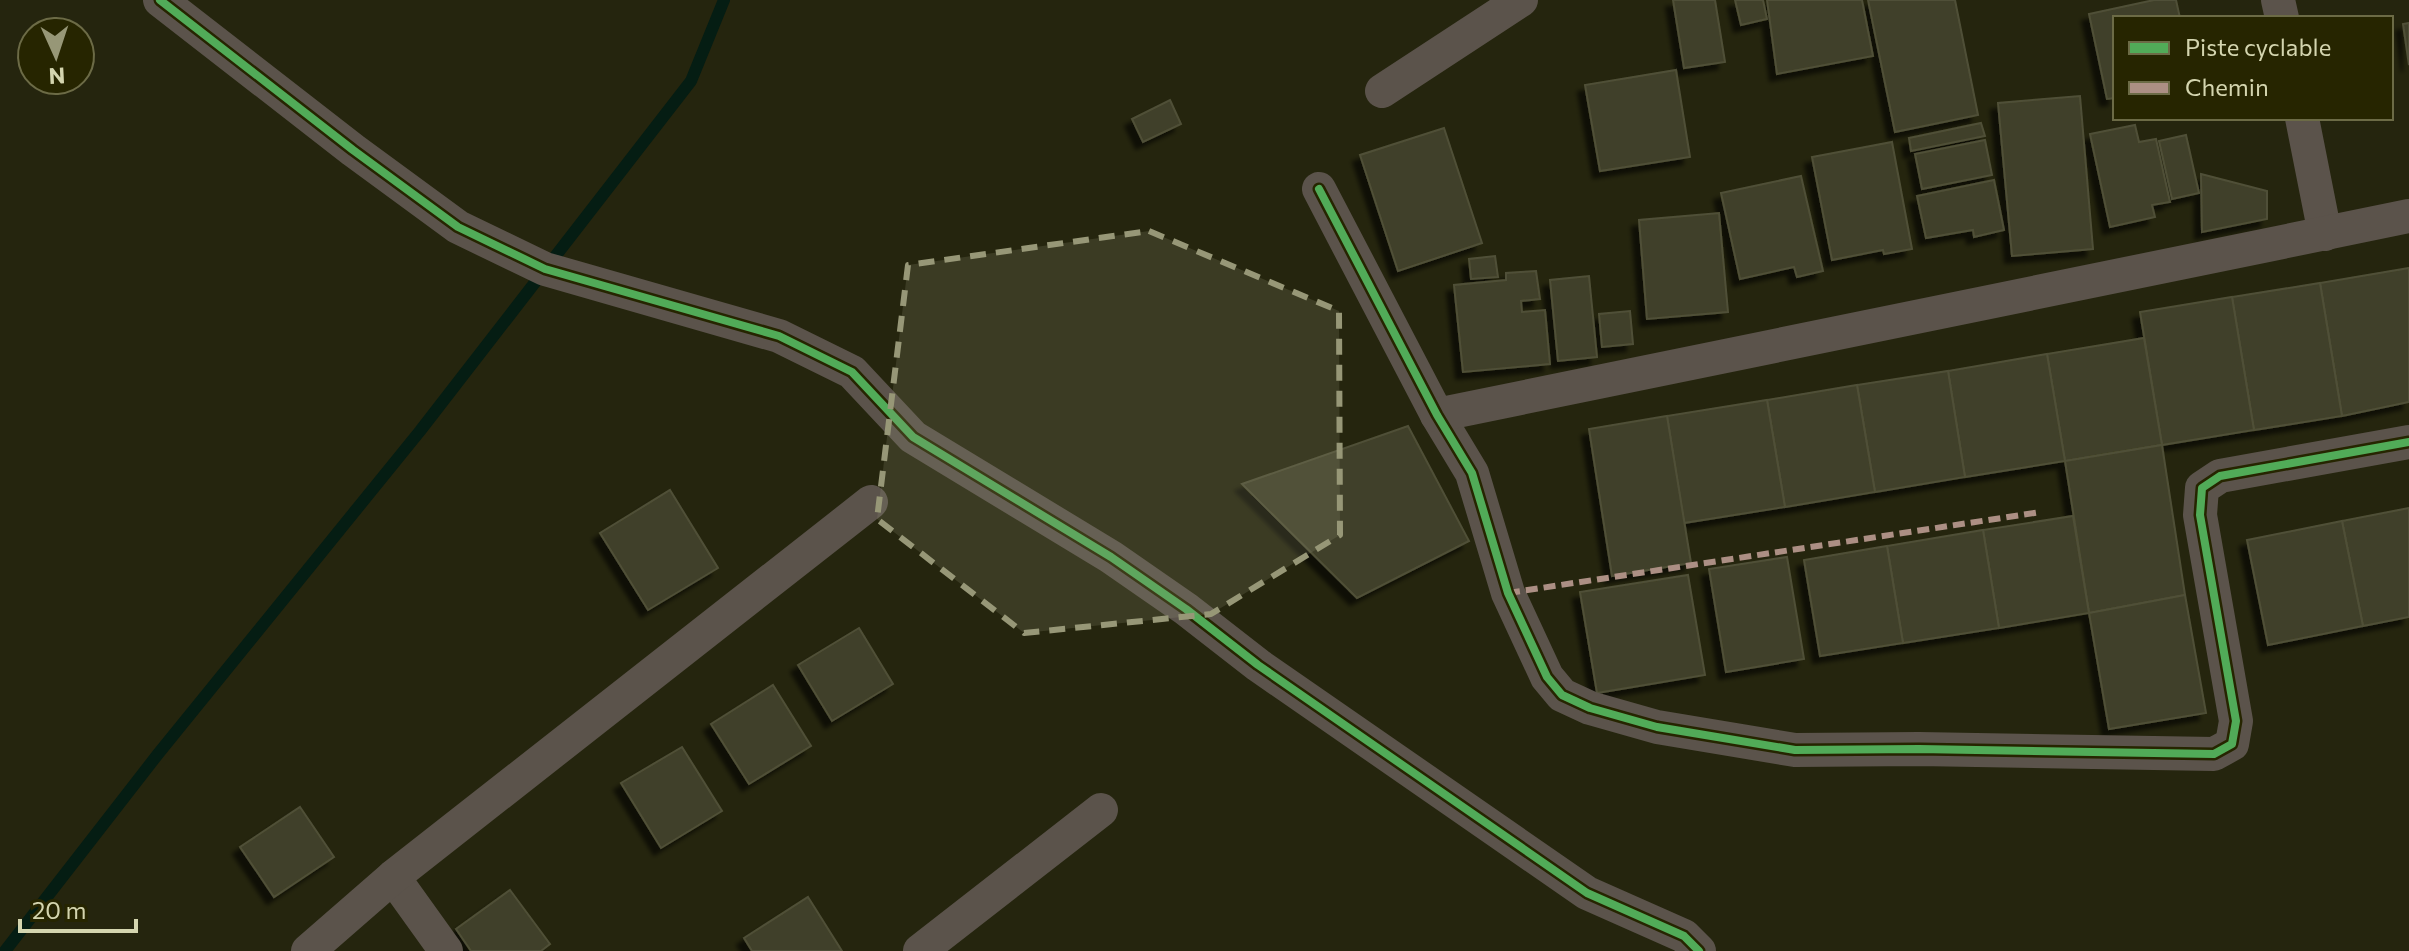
<svg xmlns="http://www.w3.org/2000/svg" width="2409" height="951" viewBox="0 0 2409 951" font-family="Commissioner,sans-serif">
  <defs>
    <filter id="shadow"><feDropShadow dx="-7" dy="7" stdDeviation="2" flood-color="#0009"/></filter>
  </defs>
  <rect width="100%" height="100%" fill="#25250e"/>
  <g fill="none" stroke-linecap="round" stroke-linejoin="round">
    <polyline stroke="#051d13" stroke-width="12" points="5,951 158,754 420,431 691,81 724,0"/>
  </g>
  <g fill="#414029" stroke="#505037" stroke-width="2" filter="url(#shadow)">
    <polygon points="1673,0 1715,0 1725,62 1684,68"/>
    <polygon points="1735,0 1763,0 1767,19 1741,25"/>
    <polygon points="1767,0 1862,0 1873,56 1777,74"/>
    <polygon points="1868,0 1955,0 1978,115 1895,132"/>
    <polygon points="2154,0 2176,0 2180,18 2115,18 2115,98 2107,99 2089,14"/>
    <polygon points="2409,23 2409,65 2403,24"/>
    <polygon points="1676,70 1690,157 1600,171 1585,85"/>
    <polygon points="2080,96 2093,249 2012,256 1998,103"/>
    <polygon points="1170,100 1181,124 1143,142 1132,119"/>
    <polygon points="1981,123 1985,136 1911,151 1909,138"/>
    <polygon points="2135,125 2139,142 2156,139 2170,202 2152,205 2155,217 2110,227 2090,134"/>
    <polygon points="1444,128 1482,243 1398,271 1360,155"/>
    <polygon points="2186,135 2199,193 2172,199 2159,141"/>
    <polygon points="1985,140 1992,175 1922,189 1915,154"/>
    <polygon points="1892,142 1912,249 1884,254 1883,250 1832,260 1812,157"/>
    <polygon points="2201,174 2267,191 2267,219 2202,232"/>
    <polygon points="1801,176 1823,271 1797,277 1794,267 1740,279 1721,193"/>
    <polygon points="1994,180 2004,230 1974,237 1973,230 1926,238 1917,196"/>
    <polygon points="1719,213 1728,312 1647,319 1639,220"/>
    <polygon points="1495,256 1498,277 1471,279 1469,259"/>
    <polygon points="2409,268 2409,402 2342,416 2320,283"/>
    <polygon points="1536,271 1540,299 1521,301 1522,312 1545,310 1550,364 1463,372 1454,285 1506,280 1506,273"/>
    <polygon points="1589,276 1597,357 1558,361 1550,280"/>
    <polygon points="2320,283 2342,416 2254,430 2232,297"/>
    <polygon points="2232,297 2254,430 2162,445 2140,312"/>
    <polygon points="1630,311 1633,344 1602,347 1599,314"/>
    <polygon points="2144,338 2162,445 2065,461 2047,354"/>
    <polygon points="2047,354 2065,461 1965,477 1948,371"/>
    <polygon points="1948,371 1965,477 1875,492 1857,385"/>
    <polygon points="1857,385 1875,492 1785,507 1767,400"/>
    <polygon points="1767,400 1785,507 1684,523 1667,416"/>
    <polygon points="1667,416 1691,563 1612,576 1589,429"/>
    <polygon points="1408,426 1469,541 1357,598 1242,484"/>
    <polygon points="2162,445 2185,595 2089,613 2065,461"/>
    <polygon points="670,490 718,568 648,610 600,533"/>
    <polygon points="2409,508 2409,617 2363,626 2342,521"/>
    <polygon points="2073,516 2089,613 1999,628 1983,530"/>
    <polygon points="2342,521 2363,626 2268,645 2247,540"/>
    <polygon points="1983,530 1999,628 1903,643 1887,546"/>
    <polygon points="1887,546 1903,643 1820,656 1804,560"/>
    <polygon points="1787,557 1804,659 1726,672 1709,569"/>
    <polygon points="1688,575 1705,675 1597,693 1580,592"/>
    <polygon points="2185,595 2206,713 2109,729 2089,613"/>
    <polygon points="859,628 893,684 832,721 798,665"/>
    <polygon points="773,685 811,746 749,784 711,724"/>
    <polygon points="682,747 722,811 661,848 621,783"/>
    <polygon points="300,807 334,857 274,897 240,847"/>
    <polygon points="510,890 550,944 541,951 471,951 456,929"/>
    <polygon points="808,897 842,951 752,951 744,938"/>
  </g>
  <g fill="none" stroke-linecap="round" stroke-linejoin="round">
    <g stroke="#5b534b" stroke-width="34">
      <polyline points="160,0 353,150 458,227 545,269 779,336 852,372 913,437 1111,557 1186,609 1258,665 1587,893 1684,936 1699,951"/>
      <polyline points="2278,0 2282,18"/>
      <polyline points="1382,91 1521,0"/>
      <polyline points="2302,118 2325,234"/>
      <polyline points="1319,189 1437,415 1472,473 1508,593 1547,677 1562,695 1590,708 1657,727 1795,750 1919,749 2214,754 2232,744 2236,721 2200,515 2202,488 2220,476 2409,442"/>
      <polyline points="1437,415 2409,216"/>
      <polyline points="393,877 446,951"/>
      <polyline points="308,951 393,877 871,502"/>
      <polyline points="920,951 1101,810"/>
    </g>
    <polyline stroke="#ac8f84" stroke-width="6" stroke-dasharray="12 6" stroke-linecap="butt" points="1508,593 2041,512"/>
    <defs>
      <g id="cycleway">
        <polyline points="160,0 353,150 458,227 545,269 779,336 852,372 913,437 1111,557 1186,609 1258,665 1587,893 1684,936 1699,951"/>
        <polyline points="1319,189 1437,415 1472,473 1508,593 1547,677 1562,695 1590,708 1657,727 1795,750 1919,749 2214,754 2232,744 2236,721 2200,515 2202,488 2220,476 2409,442"/>
      </g>
    </defs>
    <use href="#cycleway" stroke="#262500" stroke-width="13"/>
    <use href="#cycleway" stroke="#51ab58" stroke-width="8"/>
  </g>
  <path fill="#979777" fill-opacity="0.2" stroke="#979777" stroke-width="6" stroke-dasharray="16 10" stroke-linejoin="round" d="M1149,231L1339,311L1340,535L1211,614L1024,633L877,519L908,265Z"/>
  <rect x="2113" y="16" width="280" height="104" fill="#262500" stroke="#6c6b46" stroke-width="2"/>
  <rect x="2129" y="42" width="40" height="12" fill="#51ab58" stroke="#6c6b46" stroke-width="2"/>
  <text x="2185" y="56" font-size="24" fill="#d4d5af">Piste cyclable</text>
  <rect x="2129" y="82" width="40" height="12" fill="#ac8f84" stroke="#6c6b46" stroke-width="2"/>
  <text x="2185" y="96" font-size="24" fill="#d4d5af">Chemin</text>
  <g transform="translate(56 56) rotate(177)"><circle r="38" fill="#262500" stroke="#6c6b46" stroke-width="2"/>
  <path d="M0-6L14 30L0 20L-14 30Z" fill="#979777"/>
  <text y="-12" font-size="22" font-weight="bold" text-anchor="middle" fill="#d4d5af">N</text>
  </g>
  <path d="M20 919v12h116v-12" fill="none" stroke="#d4d5af" stroke-width="4"/>
  <text x="32" y="919" font-size="24" fill="#d4d5af" stroke="#262500" stroke-width="6" paint-order="stroke">20 m</text>
</svg>
